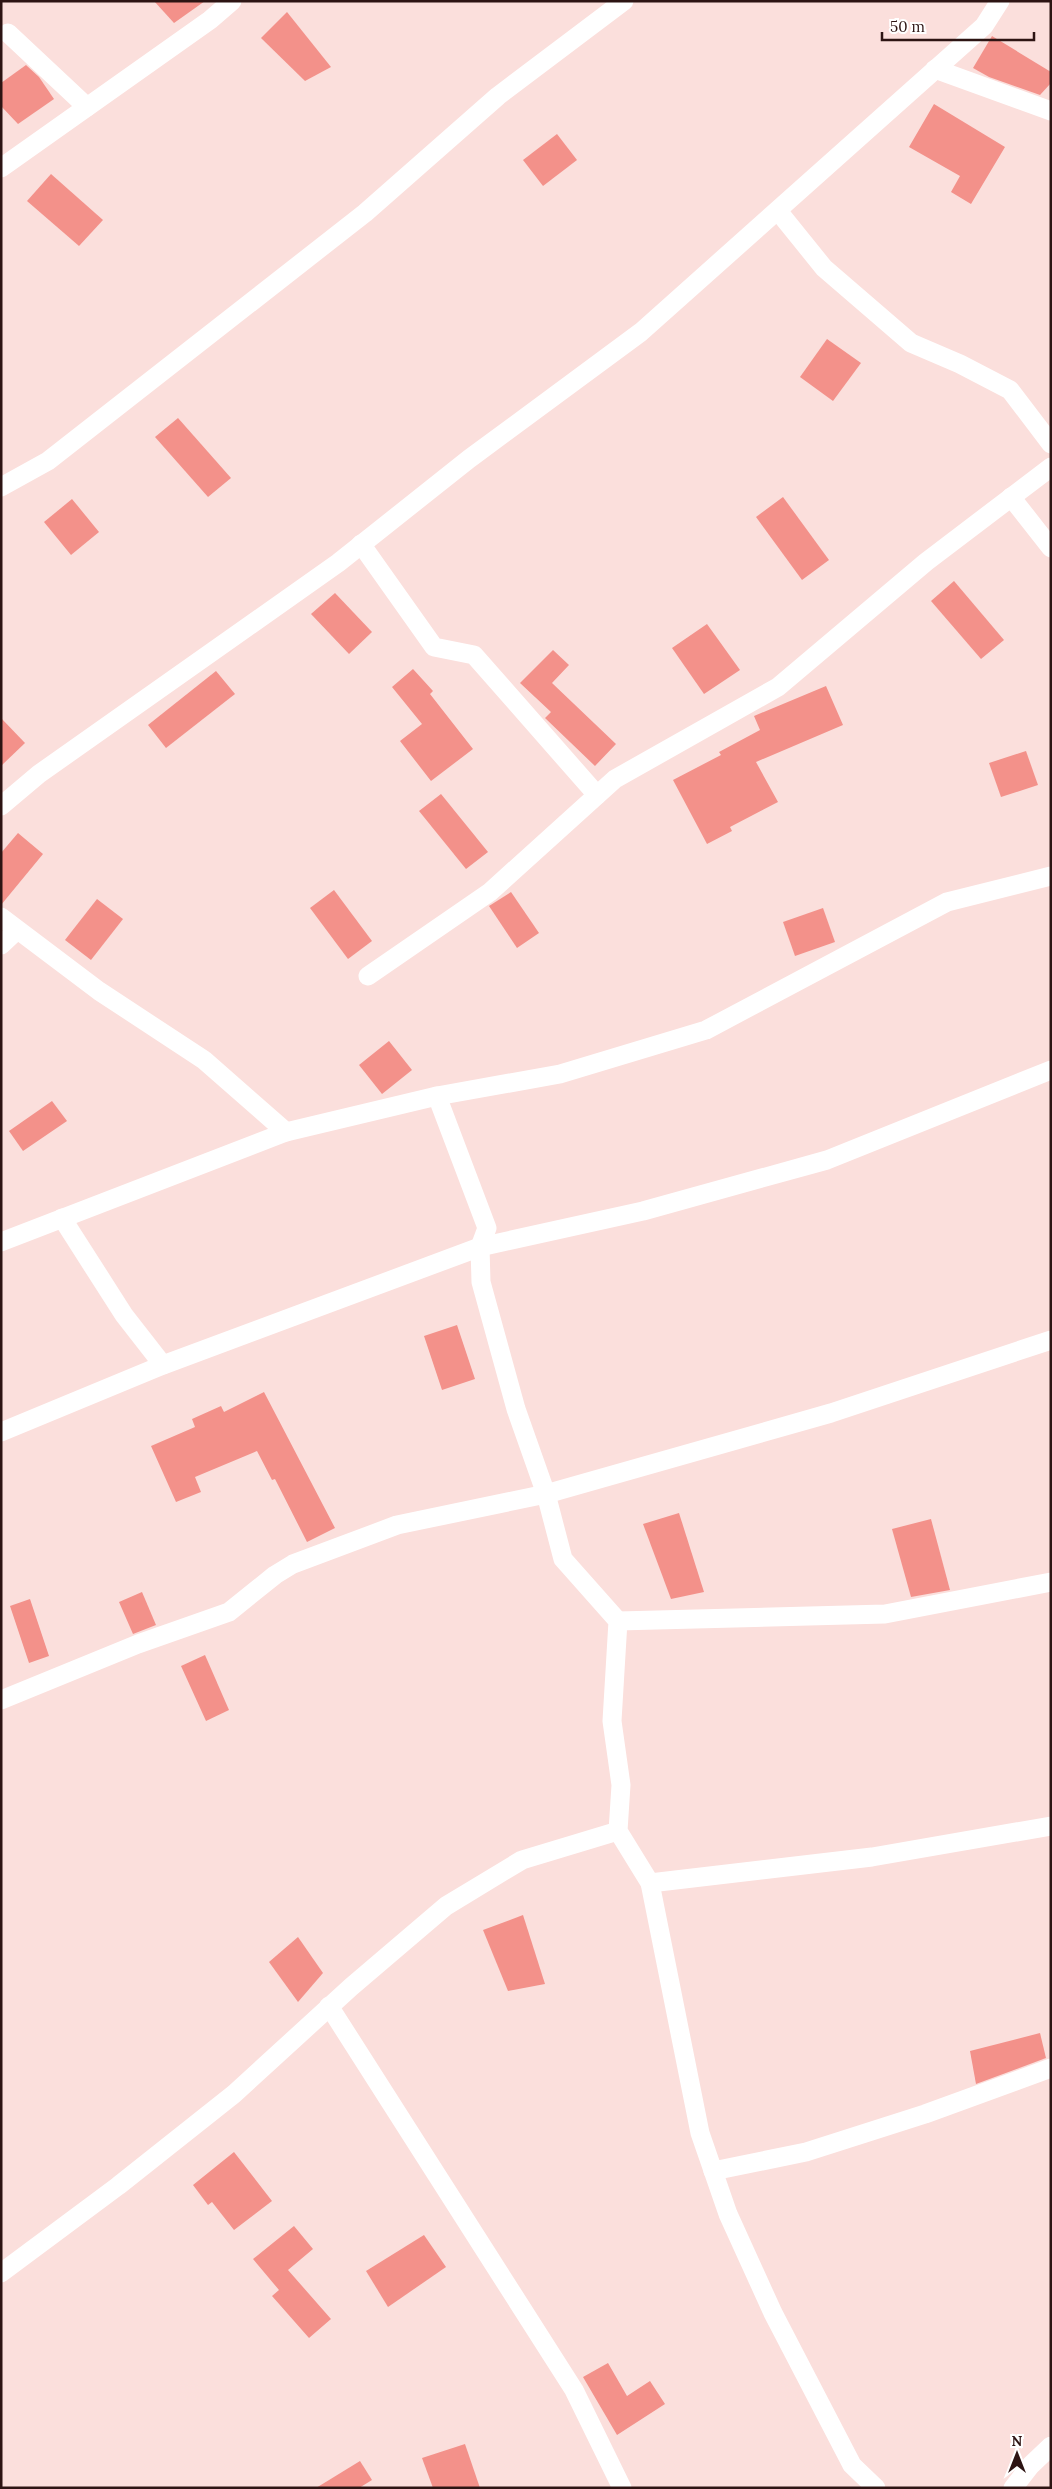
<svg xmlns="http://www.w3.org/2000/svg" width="1052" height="2489" viewBox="0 0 1052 2489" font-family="Lora,serif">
  <rect width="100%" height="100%" fill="#fbdfdc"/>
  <g fill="#f3918a">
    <polygon points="154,1 205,1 174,23"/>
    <polygon points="287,12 331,67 305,81 261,38"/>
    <polygon points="992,36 1051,72 1051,83 1040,95 989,77 973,68"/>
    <polygon points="26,65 39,77 54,99 18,124 1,106 1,83"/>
    <polygon points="934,104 1005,147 971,204 951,192 960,176 909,147"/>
    <polygon points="557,134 577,160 543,186 523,160"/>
    <polygon points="51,174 103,220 79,246 27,201"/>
    <polygon points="827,339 861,363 833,401 800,377"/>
    <polygon points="178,418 231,478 208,497 155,437"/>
    <polygon points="783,497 829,560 802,580 756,517"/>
    <polygon points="72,499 99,532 71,555 44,522"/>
    <polygon points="954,581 1004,640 981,659 931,601"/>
    <polygon points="335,593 372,632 349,654 311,614"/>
    <polygon points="707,624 740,670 704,694 672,648"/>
    <polygon points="553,650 569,665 552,683 616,744 595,766 545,718 551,712 520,683"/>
    <polygon points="413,669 433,691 430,694 473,749 431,781 400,741 422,724 392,687"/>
    <polygon points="216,671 235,694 166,748 148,725"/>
    <polygon points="826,686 843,725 756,762 778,802 730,827 732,831 707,844 673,780 721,755 719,752 760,730 754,716"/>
    <polygon points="1,718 25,743 1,766"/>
    <polygon points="1026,751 1038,785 1001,797 989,763"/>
    <polygon points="441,794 488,852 466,869 419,811"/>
    <polygon points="18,833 43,854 1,905 1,853"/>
    <polygon points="334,890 372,941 348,959 310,908"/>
    <polygon points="511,892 539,933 517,948 489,906"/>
    <polygon points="97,899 123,919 91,960 65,940"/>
    <polygon points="823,908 835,942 795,956 783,922"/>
    <polygon points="389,1041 412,1070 382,1094 359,1065"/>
    <polygon points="52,1101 67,1121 23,1151 9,1131"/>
    <polygon points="457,1325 475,1379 442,1390 424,1336"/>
    <polygon points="264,1392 335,1528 307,1542 275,1479 272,1480 257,1451 195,1477 201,1492 176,1502 151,1446 195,1427 192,1419 221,1406 224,1412"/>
    <polygon points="679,1513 704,1592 671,1599 643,1524"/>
    <polygon points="931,1519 950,1590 911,1597 892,1529"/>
    <polygon points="142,1592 156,1625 133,1634 119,1602"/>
    <polygon points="30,1599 49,1656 29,1663 10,1606"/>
    <polygon points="205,1655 229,1710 206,1721 181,1666"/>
    <polygon points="523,1915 545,1984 508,1991 483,1930"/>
    <polygon points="298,1937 323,1973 298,2002 269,1962"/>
    <polygon points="1040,2033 1046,2058 976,2084 970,2051"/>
    <polygon points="234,2152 272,2201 234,2230 212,2202 208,2205 193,2185"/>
    <polygon points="294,2226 313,2249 288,2270 331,2319 309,2338 272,2296 279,2290 253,2259"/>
    <polygon points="424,2235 446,2267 388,2307 366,2271"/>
    <polygon points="608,2363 627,2396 650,2381 665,2404 617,2435 583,2377"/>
    <polygon points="465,2444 480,2488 433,2488 422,2458"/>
    <polygon points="360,2461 372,2480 359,2488 316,2488"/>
  </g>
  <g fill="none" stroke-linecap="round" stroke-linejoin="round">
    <g stroke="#fff" stroke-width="19">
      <polyline points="8,33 87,107"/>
      <polyline points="935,69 1051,111"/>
      <polyline points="1,168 210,20 232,1"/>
      <polyline points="778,211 824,268 911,343 960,364 1010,390 1051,444"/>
      <polyline points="1,487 48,461 365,213 498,96 624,1"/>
      <polyline points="1011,497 1051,548"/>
      <polyline points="361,544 434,647 474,655 597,795"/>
      <polyline points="1,806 39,774 338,563 469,459 641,332 984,26 1000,1"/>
      <polyline points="1,917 99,991 204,1060 286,1132"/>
      <polyline points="1,945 17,930"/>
      <polyline points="368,976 490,892 615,779 778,687 926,562 1051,467"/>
      <polyline points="437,1096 487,1228 480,1247 481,1282 516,1409 546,1494 563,1559 618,1621 612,1721 621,1785 618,1831 650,1883 700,2133 728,2214 773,2313 852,2465 876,2488"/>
      <polyline points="62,1218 124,1315 163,1365"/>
      <polyline points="1,1242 286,1132 437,1096 560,1074 706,1030 947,902 1051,876"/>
      <polyline points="1,1432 163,1365 480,1247 643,1211 827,1160 1051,1070"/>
      <polyline points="618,1621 885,1614 1051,1582"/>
      <polyline points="1,1700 138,1644 229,1612 275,1575 293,1564 397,1525 546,1494 831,1413 1051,1340"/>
      <polyline points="650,1883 872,1857 1051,1826"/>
      <polyline points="329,2006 574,2390 622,2488"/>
      <polyline points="713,2171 806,2152 925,2114 1051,2068"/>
      <polyline points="1,2273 118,2186 234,2094 351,1987 446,1906 522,1860 618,1831"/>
      <polyline points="1013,2488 1031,2465 1051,2446"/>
    </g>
  </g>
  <rect width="1052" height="2489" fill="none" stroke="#2d1413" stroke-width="5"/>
  <g transform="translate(1017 2454)" stroke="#ffffff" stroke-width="4" paint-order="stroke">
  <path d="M0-4L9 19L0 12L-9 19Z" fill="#2d1413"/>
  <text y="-8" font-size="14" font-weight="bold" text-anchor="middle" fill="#2d1413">N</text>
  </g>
  <path d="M882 32v8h152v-8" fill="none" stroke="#2d1413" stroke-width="2.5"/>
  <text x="890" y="32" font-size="15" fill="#2d1413" stroke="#ffffff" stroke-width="4" paint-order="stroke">50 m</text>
</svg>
